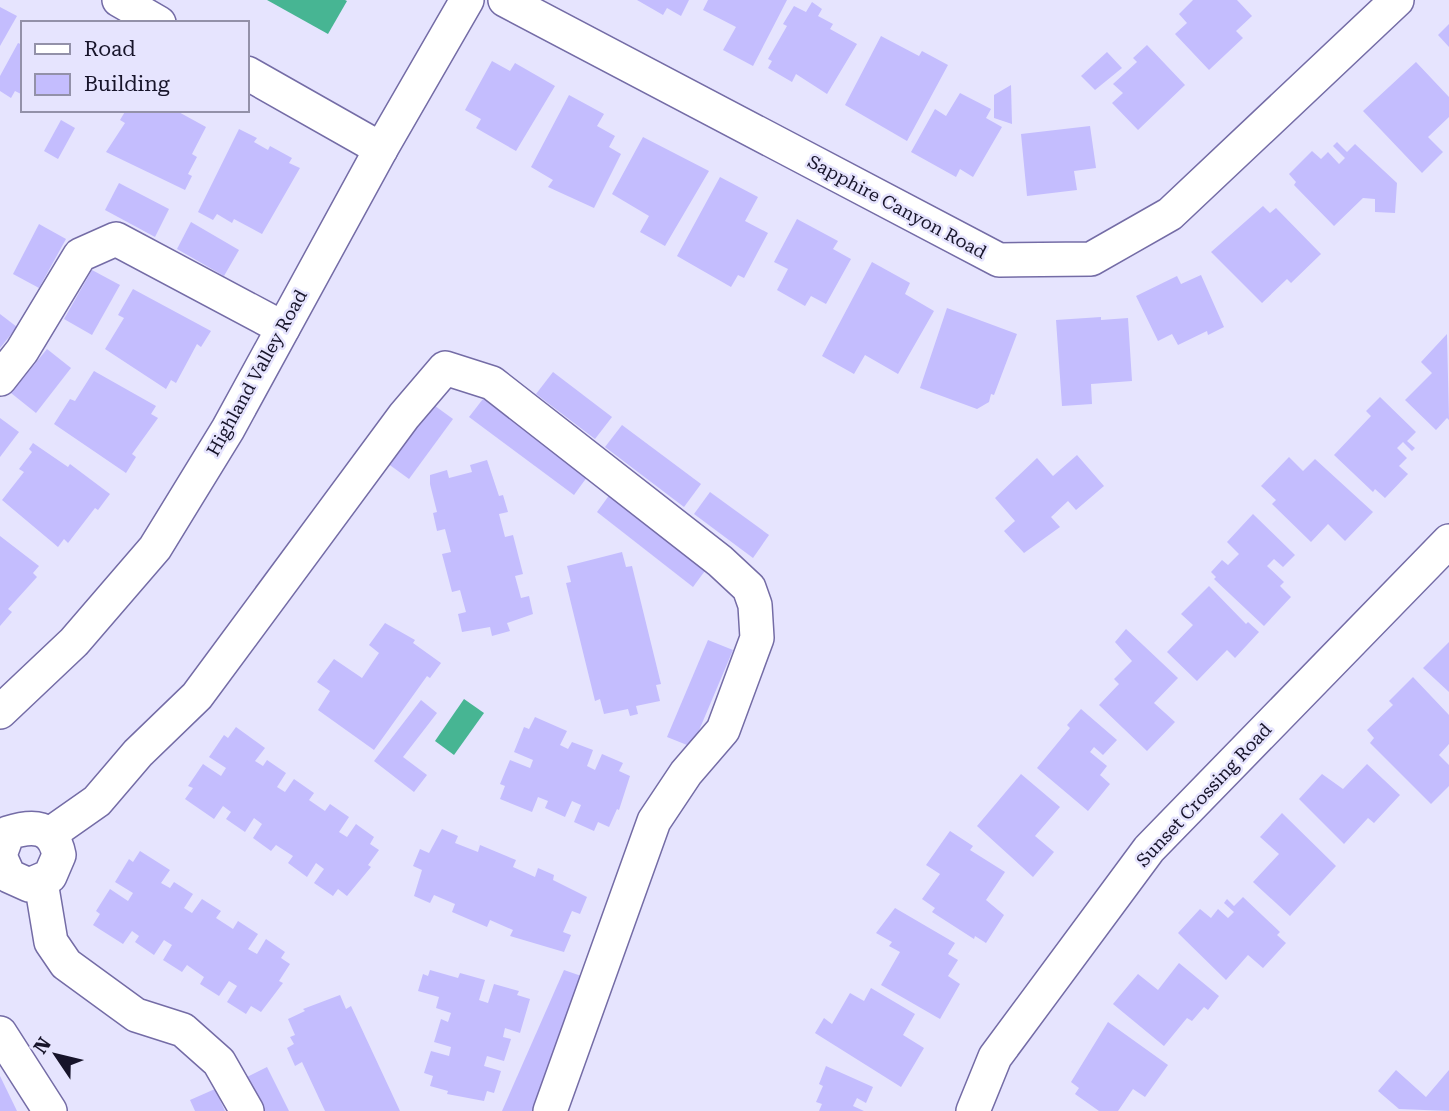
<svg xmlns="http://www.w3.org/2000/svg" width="1449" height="1111" viewBox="0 0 1449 1111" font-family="'Roboto Serif',serif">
  <rect width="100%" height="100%" fill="#e6e4fe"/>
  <g fill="#47b593">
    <polygon points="267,0 345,0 347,1 328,34"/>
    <polygon points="464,699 484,713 454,755 435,741"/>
  </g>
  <g fill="#c4bdfe">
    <polygon points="637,0 689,0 681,16 667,8 663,15"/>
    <polygon points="708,0 787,0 753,66 723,50 736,27 703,10"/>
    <polygon points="1193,0 1237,0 1252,16 1236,31 1243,38 1209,70 1175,34 1187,23 1179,14"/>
    <polygon points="812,2 822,9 818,16 833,24 830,29 857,44 827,94 796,74 792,82 768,68 772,61 768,59 787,26 783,24 794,6 806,12"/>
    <polygon points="0,7 17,16 0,46"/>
    <polygon points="1449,24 1449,47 1438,35"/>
    <polygon points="881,36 919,56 922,51 948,65 907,141 845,105"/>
    <polygon points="18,43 23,45 23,95 15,91 11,98 0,91 0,76"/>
    <polygon points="1147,45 1185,85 1138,130 1112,103 1123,93 1113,84 1137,62 1133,58"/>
    <polygon points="1107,52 1122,68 1095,90 1081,76"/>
    <polygon points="492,61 510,71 515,63 555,86 516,151 476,128 481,119 465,110"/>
    <polygon points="1416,62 1449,97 1449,117 1428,137 1443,152 1422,173 1363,111"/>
    <polygon points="1011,85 1012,124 994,118 994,95"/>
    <polygon points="960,93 991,109 986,118 1002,127 973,177 960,169 956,177 911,152 935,109 946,116"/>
    <polygon points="569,95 604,114 597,126 615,136 609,147 621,154 594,208 548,187 553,180 531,167"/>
    <polygon points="126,110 175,110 206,127 192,154 197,157 188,174 192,176 185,190 106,152 125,123 120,120"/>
    <polygon points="61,120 75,128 58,159 44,151"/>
    <polygon points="1090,126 1096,168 1074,171 1077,190 1027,196 1021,134"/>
    <polygon points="239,129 257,138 254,142 268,150 270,146 292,158 289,163 300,168 262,234 234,219 232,223 217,214 213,220 198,212"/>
    <polygon points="643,137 709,171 665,246 640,232 649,216 612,194"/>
    <polygon points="1337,142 1347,152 1355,144 1397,183 1395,213 1375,212 1375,199 1363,198 1334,226 1294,185 1296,182 1289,174 1312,151 1321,159 1328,152 1339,164 1345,158 1333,146"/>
    <polygon points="720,177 758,197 745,221 768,233 744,278 738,275 731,287 677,256"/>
    <polygon points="119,183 169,209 155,237 105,210"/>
    <polygon points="1263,206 1270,213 1276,208 1321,254 1291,283 1287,279 1262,303 1211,252"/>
    <polygon points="797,219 838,241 833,249 851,259 826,304 811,296 805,306 777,290 788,269 774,262"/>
    <polygon points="191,222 239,250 224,276 177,249"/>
    <polygon points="39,224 66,239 39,288 13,274"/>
    <polygon points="872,262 910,283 905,294 934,311 898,374 865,355 854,374 822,356"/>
    <polygon points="92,270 120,285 92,335 64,319"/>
    <polygon points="1201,275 1224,327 1208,335 1207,331 1178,345 1172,334 1158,341 1136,296 1177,276 1181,284"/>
    <polygon points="133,289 211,331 201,347 197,344 176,383 171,380 166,389 105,349 124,318 118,315"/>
    <polygon points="947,308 1017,334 994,395 991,394 989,402 977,409 920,388"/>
    <polygon points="0,314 17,327 0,348"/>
    <polygon points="1101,317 1101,320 1128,318 1132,381 1091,384 1092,404 1062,406 1056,320"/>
    <polygon points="1447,334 1449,420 1447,418 1436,430 1405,400 1432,373 1421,362"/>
    <polygon points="47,349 71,368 36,413 11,393"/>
    <polygon points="94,371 156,406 151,414 158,418 132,454 136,457 126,473 54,424 70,399 75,401"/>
    <polygon points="553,372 612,417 595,439 536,394"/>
    <polygon points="486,395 590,473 574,495 469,417"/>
    <polygon points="1380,397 1416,432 1407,441 1415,448 1412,451 1403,442 1397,448 1407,458 1399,466 1408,474 1385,498 1375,489 1373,492 1334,455 1371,416 1366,411"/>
    <polygon points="431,403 453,419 409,479 387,463"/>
    <polygon points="0,418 19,432 0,457"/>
    <polygon points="622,425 701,484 684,507 605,447"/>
    <polygon points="33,443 68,467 70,464 110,494 98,510 95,508 68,543 64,539 58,547 2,500 24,472 19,469 32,452 29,449"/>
    <polygon points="1077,455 1104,486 1076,510 1068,501 1051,517 1060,527 1024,553 1004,531 1015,521 995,498 1037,458 1053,476"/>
    <polygon points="1289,457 1303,471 1315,459 1373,512 1345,541 1328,524 1311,542 1272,504 1276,500 1261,486"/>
    <polygon points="487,460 499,496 503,495 508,512 499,514 505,537 513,535 523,574 515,576 521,598 529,596 533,614 507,623 510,631 492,636 490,627 462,632 458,614 466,612 460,590 452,592 442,554 451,552 445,529 437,531 433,513 437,512 430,484 430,475 447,470 449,478 472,472 470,465"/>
    <polygon points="613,490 710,564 693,587 597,512"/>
    <polygon points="710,492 769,535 753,558 694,514"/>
    <polygon points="1253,514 1295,555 1283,567 1274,559 1267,566 1284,582 1280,586 1291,597 1264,626 1214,579 1216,577 1211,572 1222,560 1228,565 1239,554 1227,542"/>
    <polygon points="0,536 39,566 33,573 37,577 8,609 12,612 0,626"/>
    <polygon points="622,552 626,567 632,566 661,684 656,685 660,701 636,706 638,714 630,716 628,709 604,714 600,699 595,701 566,583 571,582 567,566"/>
    <polygon points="1209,586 1246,624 1248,622 1259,632 1235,658 1227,650 1197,681 1167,652 1193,625 1181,614"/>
    <polygon points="385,623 415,640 413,643 441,663 430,678 427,676 374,750 318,710 330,691 317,682 334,659 362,678 379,653 369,645"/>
    <polygon points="1126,629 1178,678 1154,703 1175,722 1147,751 1099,705 1119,684 1114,679 1132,661 1115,642"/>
    <polygon points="708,640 733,650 692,747 667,737"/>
    <polygon points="1449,642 1449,692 1423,668"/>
    <polygon points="1413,677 1449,715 1449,744 1439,755 1449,765 1449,786 1431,804 1370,743 1374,738 1367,730 1393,705 1389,701"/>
    <polygon points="421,700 437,713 403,757 427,775 414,792 374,761"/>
    <polygon points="1081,709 1117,740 1103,755 1094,747 1090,752 1107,766 1100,775 1110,784 1088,811 1037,768 1070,728 1067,725"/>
    <polygon points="535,717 567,731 560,745 568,749 572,742 593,750 587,766 595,770 602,754 623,763 619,771 630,776 619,810 617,809 609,827 598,822 594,831 574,822 581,805 572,801 565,817 545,808 548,801 538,797 532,812 500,799 505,786 500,784 510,760 530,768 533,760 514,752 524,727 529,729"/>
    <polygon points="236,727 265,748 255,761 263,766 267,760 286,773 277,787 285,792 294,779 314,793 309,800 325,811 330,804 349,817 339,832 347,837 356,824 374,837 370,844 379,850 368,865 371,867 347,896 338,889 333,896 314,883 324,869 316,863 307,877 288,863 293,856 276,845 271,851 253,838 262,824 254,818 245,832 226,819 231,812 223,806 214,819 185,799 193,788 188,786 203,764 221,776 226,768 209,757 224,735 228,738"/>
    <polygon points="1367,764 1400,795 1374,823 1368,818 1344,844 1299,799 1322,774 1343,789"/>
    <polygon points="1021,774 1060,807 1035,836 1054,852 1033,877 977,826"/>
    <polygon points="1282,813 1336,866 1290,916 1253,882 1279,854 1260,837"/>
    <polygon points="442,829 458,836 455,843 478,852 480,845 516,860 513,867 535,877 538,868 554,875 553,880 587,897 580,914 572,911 563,932 571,935 564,952 510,936 513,930 490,920 487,927 452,912 455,904 434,895 430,903 414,896 422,870 413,866 420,849 429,853"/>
    <polygon points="950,831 973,846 970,850 1005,872 986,900 1004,915 986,943 975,936 974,939 932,912 935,908 922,899 940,874 926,865"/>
    <polygon points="140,851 170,870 161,883 170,888 174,882 193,894 184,908 192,913 202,899 221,911 216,918 233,929 238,921 258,934 248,949 257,954 266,939 285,952 281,958 290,964 279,981 283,983 261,1012 251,1006 246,1014 227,1002 237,986 229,981 219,996 200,984 204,977 187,965 182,972 163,960 172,945 164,940 154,955 135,942 139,936 132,931 123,944 93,925 100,914 96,911 110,889 128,901 133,893 115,882 129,859 133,862"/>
    <polygon points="1243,897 1280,932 1277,935 1286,943 1263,968 1248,955 1226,980 1178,933 1200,909 1211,918 1218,909 1228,918 1234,912 1224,903 1227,899 1234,906"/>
    <polygon points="895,908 955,943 948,954 958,960 948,976 960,984 940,1019 881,985 900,952 889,946 892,942 876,933"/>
    <polygon points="1179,963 1219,996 1208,1010 1204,1007 1192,1021 1187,1018 1164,1046 1113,1004 1138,974 1158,990"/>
    <polygon points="430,970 458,978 460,973 485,980 479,1000 488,1003 494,984 519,991 517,995 530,999 520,1033 505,1028 503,1037 511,1039 504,1061 487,1056 484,1066 501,1071 494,1093 487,1091 484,1101 447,1094 448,1091 430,1086 433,1076 424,1073 431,1051 449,1056 451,1047 434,1042 441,1019 448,1022 451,1013 436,1008 439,997 418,991 423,974 428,976"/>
    <polygon points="564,970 590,979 576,1015 532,1111 502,1111"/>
    <polygon points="871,988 915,1014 903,1035 924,1048 901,1087 815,1033 824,1018 832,1024 850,993 864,1001"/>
    <polygon points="340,995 346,1009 351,1006 400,1111 325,1111 302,1062 295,1066 287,1048 294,1044 290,1037 295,1035 288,1019 305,1011 303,1009"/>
    <polygon points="1108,1022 1168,1065 1145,1097 1133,1089 1118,1111 1099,1111 1075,1094 1079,1088 1071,1082"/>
    <polygon points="826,1066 873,1087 866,1103 857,1098 853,1106 864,1111 819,1111 822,1104 816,1102 823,1086 819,1084"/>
    <polygon points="267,1067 289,1111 259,1111 243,1079"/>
    <polygon points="1396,1070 1426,1097 1449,1070 1449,1111 1399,1109 1378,1091"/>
    <polygon points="0,1076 17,1111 0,1111"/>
    <polygon points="215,1089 225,1111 195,1111 190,1100"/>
  </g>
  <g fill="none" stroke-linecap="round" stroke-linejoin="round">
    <defs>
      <g id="minor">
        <polyline points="119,0 159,23"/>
        <polyline points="505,0 999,260 1091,259 1170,214 1397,0"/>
        <polyline points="247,73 381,149"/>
        <polyline points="0,379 22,351 80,255 116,239 283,328"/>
        <polyline points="0,712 74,642 155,548 228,429 381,149 467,0"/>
        <polyline points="50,834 97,801 138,753 197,696 404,416 445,368 492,383 720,561 749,588 755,605 757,638 723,730 686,773 654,821 550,1111"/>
        <path d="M0,855L8,833C33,825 53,825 59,855L50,876L29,885L9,876L0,856"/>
        <polyline points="41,882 51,942 66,964 136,1015 183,1030 219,1062 247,1111"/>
        <polyline points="0,1033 50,1111"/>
        <polyline points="973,1111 995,1057 1149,849 1449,541"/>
      </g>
    </defs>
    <use href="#minor" stroke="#746ca6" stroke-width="36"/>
    <use href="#minor" stroke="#fff" stroke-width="33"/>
  </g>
  <g text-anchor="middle" stroke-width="5" stroke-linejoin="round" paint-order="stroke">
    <g font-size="18" fill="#17142a" stroke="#e6e4fe">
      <text transform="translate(897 207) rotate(28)" y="6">Sapphire Canyon Road</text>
      <text transform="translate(257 373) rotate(-61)" y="6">Highland Valley Road</text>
      <text transform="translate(1204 795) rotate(-47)" y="6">Sunset Crossing Road</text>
    </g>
  </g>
  <rect x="21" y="21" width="228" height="91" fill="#e6e4fe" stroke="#9391a9" stroke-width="2"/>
  <rect x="35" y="44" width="35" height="10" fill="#ffffff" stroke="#9391a9" stroke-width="2"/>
  <text x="84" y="56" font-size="21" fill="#17142a">Road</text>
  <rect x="35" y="74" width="35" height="21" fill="#c4bdfe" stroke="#9391a9" stroke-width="2"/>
  <text x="84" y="91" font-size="21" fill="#17142a">Building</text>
  <g transform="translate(56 1055) rotate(305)" stroke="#e6e4fe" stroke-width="5" paint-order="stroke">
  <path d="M0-5L12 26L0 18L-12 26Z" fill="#17142a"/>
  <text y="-10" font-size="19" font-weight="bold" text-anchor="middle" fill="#17142a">N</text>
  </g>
</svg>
